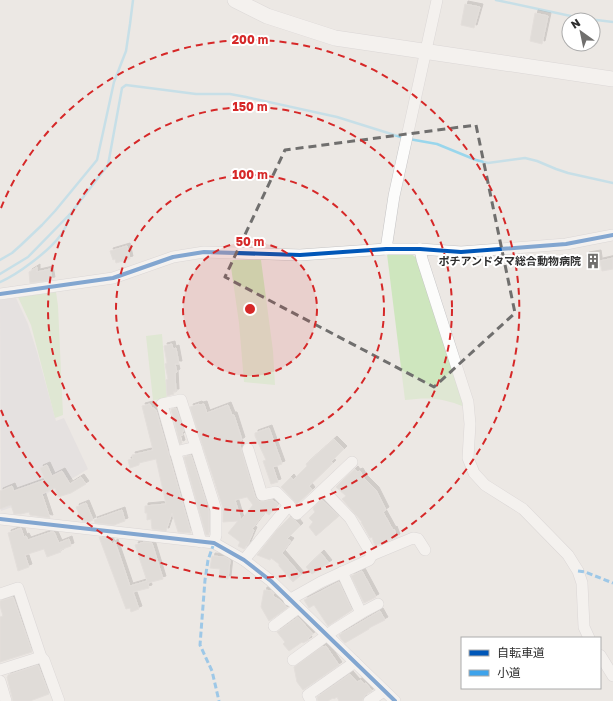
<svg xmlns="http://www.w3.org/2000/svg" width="613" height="701" viewBox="0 0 613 701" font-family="'Golos Text','Noto Sans JP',sans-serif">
  <defs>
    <filter id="shadow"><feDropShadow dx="3" dy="-3" stdDeviation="0" flood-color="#0004"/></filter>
  </defs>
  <rect width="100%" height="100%" fill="#ece8e4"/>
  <polygon fill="#dcd9db" points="16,298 28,324 37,352 56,421 64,418 88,469 43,496 1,511 0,300"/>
  <g fill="#cee6be">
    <path d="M410,253L418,259L465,407C442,398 430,397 405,400L387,254Z"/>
    <polygon points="230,260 261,260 273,351 275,385 244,382 239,323"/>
    <polygon points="56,292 58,306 63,415 55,418 31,325 18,297"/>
    <polygon points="162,334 167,399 153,400 146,336"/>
  </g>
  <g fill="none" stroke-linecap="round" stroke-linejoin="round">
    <g stroke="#99d6ec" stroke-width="2.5">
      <polyline points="496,0 580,18 613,22"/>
      <polyline points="409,139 437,144 476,160 488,163 525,158 537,161 556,169 568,173 613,183"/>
      <polyline points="0,260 12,253 21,245 42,225 55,211 97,160 114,82 126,51 130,24 133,0"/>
      <polyline points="0,274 28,257 71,213 108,165 122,88 126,85 196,94 230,94 246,97 337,117 404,138"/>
      <path d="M0,282C17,275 49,251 60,236C65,230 68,222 70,214"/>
    </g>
  </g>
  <g fill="#d1cecb" stroke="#d7d4d0" fill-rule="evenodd" filter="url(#shadow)">
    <polygon points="465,4 480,7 474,28 461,25"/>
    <polygon points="535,13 548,16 542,44 530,41"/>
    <polygon points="127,246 130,259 116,263 115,259 113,260 110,251"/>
    <polygon points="598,253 600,266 588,268 586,255"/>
    <polygon points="613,258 613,269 602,271 600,261"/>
    <polygon points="37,267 37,272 50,269 52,280 30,283 29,272"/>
    <polygon points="172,344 173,349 176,348 179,364 175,364 177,372 175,373 176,392 173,392 174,394 167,396 166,380 168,379 165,364 167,363 164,346"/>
    <polygon points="150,404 152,408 154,408 155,410 156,410 191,533 178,532 172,513 166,531 152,529 151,519 147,520 147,513 145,513 145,506 166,504 156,459 139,463 139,465 130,468 128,460 133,459 132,455 153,450 142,406"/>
    <path d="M199,404L200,405L204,404L207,413L228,405L232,415H234L242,440L239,442L255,497L260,502L272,500L278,504L269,515L265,512L252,529L254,530L248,544L244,549L238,546L240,542L228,533L238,521L223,522V508L190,407ZM247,497L253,505L241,520L235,500Z"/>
    <polygon points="176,408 184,431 182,432 183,435 180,436 182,443 180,444 171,409"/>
    <polygon points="269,428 282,464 273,467 278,482 271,484 263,461 266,460 255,436 255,433"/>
    <polygon points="334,439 344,449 331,462 333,463 309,486 312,490 297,504 281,487 291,477 293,480 307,466 306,464"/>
    <polygon points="191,455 209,511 209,535 206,535 184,457"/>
    <polygon points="47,465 52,476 62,471 70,484 81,477 86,484 71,493 58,497 55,488 42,494 50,518 30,515 29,512 21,514 14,514 11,505 0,509 0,491 12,486 14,491 45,480 40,468"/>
    <polygon points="355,469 357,472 360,471 364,478 376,490 386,510 383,512 393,530 394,529 397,537 375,546 372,537 370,538 361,522 362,522 342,499 346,496 336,487"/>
    <polygon points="322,500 339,516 316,536 309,527 313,522 309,518 315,512 313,509 314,507"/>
    <polygon points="86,503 93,520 89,522 82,521 76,507"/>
    <polygon points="122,510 125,521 114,525 95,523 94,520"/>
    <polygon points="290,517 296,521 300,526 287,539 291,541 282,553 301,575 293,582 279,566 279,564 271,558 270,560 257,555 277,530"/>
    <polygon points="21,528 24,537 26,536 28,540 51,532 54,532 59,543 69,539 71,546 60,550 61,552 47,557 44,549 25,555 29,567 18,571 8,533"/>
    <polygon points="99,537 109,538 112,544 115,542 130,586 147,581 135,545 144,542 152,543 163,579 148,583 149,588 133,592 139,609 131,612 130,608 126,609"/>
    <polygon points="321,553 329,563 312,574 306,567"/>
    <polygon points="212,556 225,557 230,560 228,579 219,578 220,569 210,568"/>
    <polygon points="362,571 376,597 364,603 351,576"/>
    <polygon points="339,582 352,610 328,626 314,605 309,608 304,600"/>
    <polygon points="264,590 272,591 272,593 274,593 273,596 281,601 287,608 269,621 261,607"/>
    <polygon points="13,597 32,652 0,662 0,617 3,616 0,606 0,601"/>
    <polygon points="380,611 385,620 369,628 369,629 345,643 341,639 339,635"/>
    <polygon points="298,617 313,634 308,638 309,640 303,643 302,642 289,651 283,644 285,642 277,632"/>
    <polygon points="323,646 324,647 326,646 339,665 303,690 297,682 294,667"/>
    <polygon points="38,665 49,694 30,701 13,701 7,677 8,676 8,675"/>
    <polygon points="350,674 357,682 361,680 364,684 366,683 372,691 365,695 362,701 339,701 337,697 334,699 333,698 328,701 318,701 317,697"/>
  </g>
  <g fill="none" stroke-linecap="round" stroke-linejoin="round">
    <defs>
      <g id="street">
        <polyline points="386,249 394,196 437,0"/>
        <polyline points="420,249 422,259 468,402 470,424 468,458 474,473 485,485 523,509 568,555 578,571 582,583 584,627 589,638"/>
        <polyline points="0,294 113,278 173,257 204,252 300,255 386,249 420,249 461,252 566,244 613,235"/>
        <polyline points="175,452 196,447"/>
        <polyline points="323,490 350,518 372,555"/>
        <polyline points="289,505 297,514 352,462"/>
        <polyline points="0,519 214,543 244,560 271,581 395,701"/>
        <polyline points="201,542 162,404 181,400 216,510 216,535 214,543"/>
        <polyline points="244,560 289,505 276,492 262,495 248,449"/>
        <polyline points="0,594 18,588 41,657 0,670"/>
        <polyline points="289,600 321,582 369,560 372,555 413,538 418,539 425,550"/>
        <polyline points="361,613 378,604"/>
        <polyline points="274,626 298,608"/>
        <polyline points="600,655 613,676"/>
        <polyline points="41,657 44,660 59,701"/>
        <polyline points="293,660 334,630 361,613 342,572"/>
        <polyline points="0,681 6,701"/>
        <polyline points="311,701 308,695 355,662"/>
        <polyline points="369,701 384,691"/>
      </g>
      <polyline id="secondary" points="235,0 267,16 335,38 613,79"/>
    </defs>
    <use href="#street" stroke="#c5c4c5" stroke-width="12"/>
    <use href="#secondary" stroke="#c5c4c5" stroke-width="16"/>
    <use href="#street" stroke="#fcfcfb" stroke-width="11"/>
    <use href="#secondary" stroke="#fcfcfb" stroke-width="15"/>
    <g stroke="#3ea3eb" stroke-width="3" stroke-dasharray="6 3" stroke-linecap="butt">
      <polyline points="214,543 208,560 205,580 200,645 212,671 219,701"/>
      <polyline points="578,571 585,572 613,583"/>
    </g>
    <defs>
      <g id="cycleway">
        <polyline points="0,294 113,278 173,257 204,252 300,255 386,249 420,249 461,252 566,244 613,235"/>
        <polyline points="0,519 214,543 244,560 271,581 395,701"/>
      </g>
    </defs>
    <use href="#cycleway" stroke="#fff" stroke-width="6"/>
    <use href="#cycleway" stroke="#0057b8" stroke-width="4"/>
  </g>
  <path d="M0 0H613V701H0ZM476,125L515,313L434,387L225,277L285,150Z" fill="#ece8e4" fill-opacity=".55" fill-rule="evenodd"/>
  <path fill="none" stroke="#706f6e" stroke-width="3" stroke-dasharray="8 5" stroke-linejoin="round" d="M476,125L515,313L434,387L225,277L285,150Z"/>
  <circle cx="250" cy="309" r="67" fill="#d62828" fill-opacity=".12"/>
  <g fill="none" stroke="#d62828" stroke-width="2" stroke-dasharray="7 5">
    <circle cx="250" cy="309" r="67"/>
    <circle cx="250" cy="309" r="134"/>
    <circle cx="250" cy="309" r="202"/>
    <path d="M1 208A269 269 0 1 1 1 410"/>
  </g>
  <defs>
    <symbol id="building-bare" viewBox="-9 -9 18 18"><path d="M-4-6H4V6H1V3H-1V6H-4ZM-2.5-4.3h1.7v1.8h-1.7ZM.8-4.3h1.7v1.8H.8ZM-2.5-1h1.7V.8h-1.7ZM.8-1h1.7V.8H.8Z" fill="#706f6e" stroke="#fff" stroke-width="2.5" paint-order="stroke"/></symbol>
  </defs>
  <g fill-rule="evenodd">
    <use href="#building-bare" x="582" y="250" width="22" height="22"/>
  </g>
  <g text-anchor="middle" stroke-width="4" stroke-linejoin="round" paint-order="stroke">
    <g font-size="11" font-weight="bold" fill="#2e2e2e" stroke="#fff" text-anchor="end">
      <text x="581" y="265">ポチアンドタマ総合動物病院</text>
    </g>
  </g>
  <circle cx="250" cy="309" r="6" fill="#d62828" stroke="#fff" stroke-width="2"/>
  <g font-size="12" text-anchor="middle" font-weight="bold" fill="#d62828" stroke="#fff" stroke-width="4" stroke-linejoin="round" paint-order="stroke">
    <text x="250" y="44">200 m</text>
    <text x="250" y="111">150 m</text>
    <text x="250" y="179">100 m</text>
    <text x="250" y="246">50 m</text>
  </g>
  <rect x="461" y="637" width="140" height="52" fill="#ffffff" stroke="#ababab"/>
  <rect x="469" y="650" width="20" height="6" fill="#0057b8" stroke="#ababab"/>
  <text x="497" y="657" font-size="12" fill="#2e2e2e">自転車道</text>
  <rect x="469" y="670" width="20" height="6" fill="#3ea3eb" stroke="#ababab"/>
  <text x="497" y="677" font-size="12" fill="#2e2e2e">小道</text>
  <g transform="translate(581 32) rotate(327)"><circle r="19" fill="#ffffff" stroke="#ababab"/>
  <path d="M0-3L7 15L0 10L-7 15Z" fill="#706f6e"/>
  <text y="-6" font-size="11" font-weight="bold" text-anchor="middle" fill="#2e2e2e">N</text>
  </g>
</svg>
